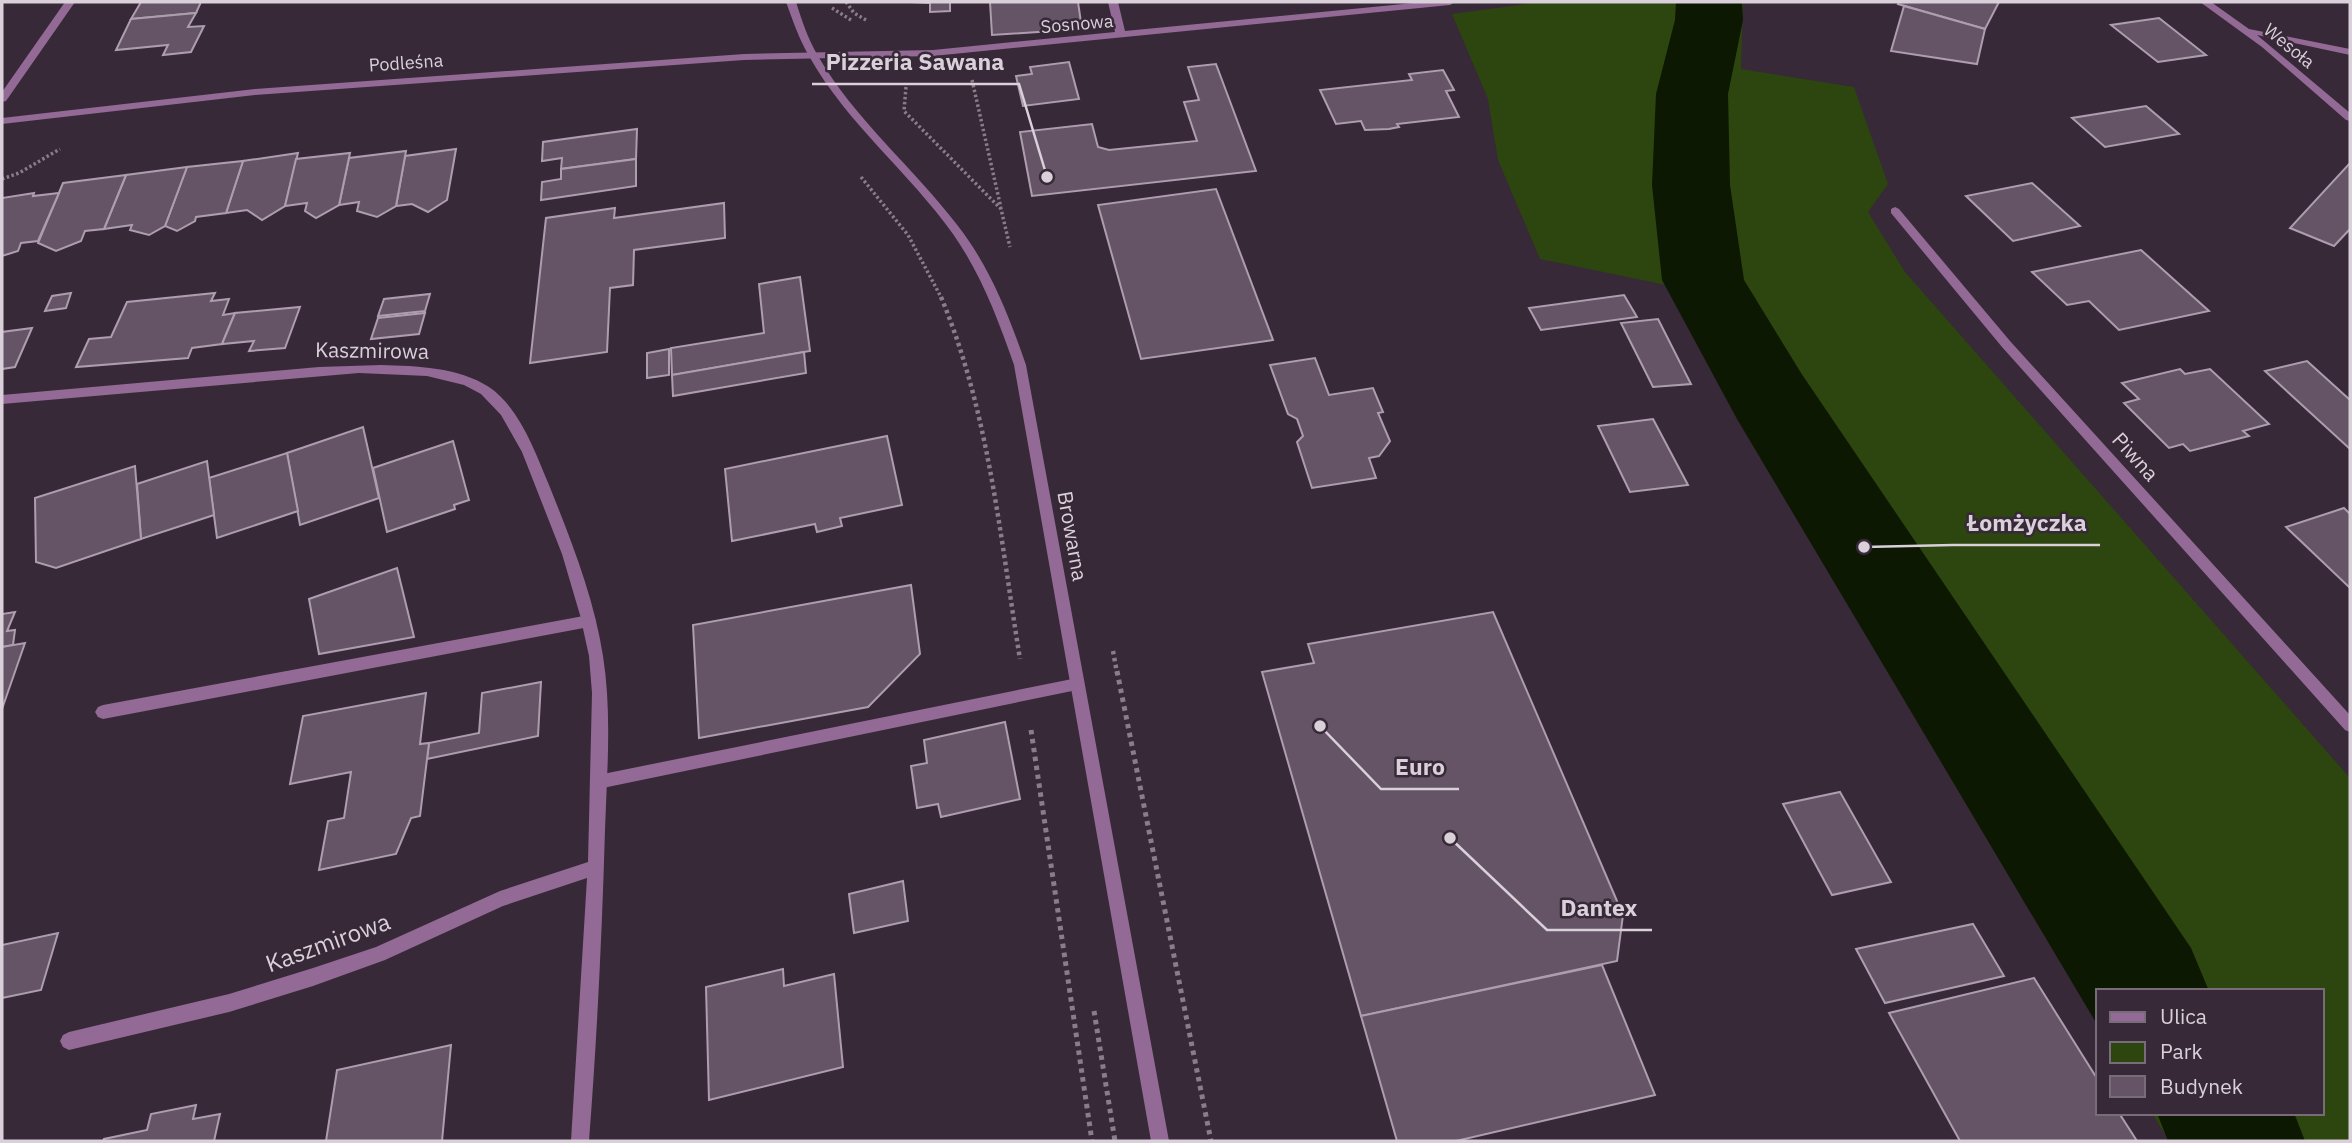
<svg xmlns="http://www.w3.org/2000/svg" width="2352" height="1143" viewBox="0 0 2352 1143" font-family="'IBM Plex Sans',sans-serif">
  <rect width="100%" height="100%" fill="#372938"/>
  <polygon fill="#2d450e" points="1541,2 1743,2 1741,69 1854,87 1888,184 1868,212 1905,272 2350,778 2350,1141 2169,1141 2152,1113 2322,1113 2322,991 2098,991 2098,1022 1849,603 1671,286 1540,259 1498,160 1488,99 1452,14"/>
  <g fill="none" stroke-linecap="round" stroke-linejoin="round">
    <g fill="#0c1801" fill-rule="evenodd">
      <polygon points="1676,2 1742,2 1743,20 1728,94 1730,185 1744,280 1801,373 2191,948 2209,991 2098,991 2098,1026 1737,419 1662,280 1652,185 1656,94 1675,20"/>
      <polygon points="2157,1113 2294,1113 2305,1141 2168,1141"/>
    </g>
  </g>
  <g fill="#655465" stroke="#ae9caf" stroke-width="2">
    <polygon points="141,2 201,2 196,13 131,19"/>
    <polygon points="911,2 950,2 950,11 930,12 930,3"/>
    <polygon points="990,2 1078,2 1082,29 992,35"/>
    <polygon points="1899,2 1999,2 1985,29 1898,4"/>
    <polygon points="1904,6 1985,29 1977,64 1891,51"/>
    <polygon points="196,13 188,27 204,26 191,52 163,55 168,45 116,50 131,19"/>
    <polygon points="2159,18 2206,55 2158,62 2111,25"/>
    <polygon points="1069,62 1079,99 1023,106 1016,76 1032,74 1030,67"/>
    <polygon points="1216,64 1256,171 1032,196 1020,132 1092,124 1098,147 1109,150 1197,141 1184,102 1199,100 1188,67"/>
    <polygon points="1443,70 1454,90 1446,91 1459,117 1397,124 1399,127 1389,129 1365,130 1361,121 1336,124 1320,90 1412,80 1409,74"/>
    <polygon points="2146,106 2179,134 2105,147 2072,118"/>
    <polygon points="637,129 636,159 561,169 562,158 542,161 543,142"/>
    <polygon points="456,149 447,200 428,212 412,204 396,206 405,156"/>
    <polygon points="406,151 396,206 377,217 357,211 359,202 339,205 349,158"/>
    <polygon points="298,153 285,206 262,220 247,210 226,213 243,161"/>
    <polygon points="350,153 339,205 316,218 305,211 307,203 285,206 296,159"/>
    <polygon points="636,159 636,186 541,200 542,182 561,179 561,169"/>
    <polygon points="243,161 226,213 196,217 195,221 177,231 165,226 187,167"/>
    <polygon points="2350,163 2350,229 2334,246 2290,228"/>
    <polygon points="187,167 165,226 149,235 130,230 132,225 104,229 126,175"/>
    <polygon points="126,175 104,229 85,231 81,241 56,251 38,243 63,183"/>
    <polygon points="2032,183 2080,226 2013,241 1966,196"/>
    <polygon points="1216,189 1273,340 1141,359 1098,205"/>
    <polygon points="34,193 33,196 59,193 38,241 21,243 18,251 2,256 2,198"/>
    <polygon points="724,203 725,238 634,250 633,285 610,288 607,352 530,363 546,218 615,208 614,218"/>
    <polygon points="2141,250 2209,311 2119,330 2089,301 2067,305 2032,272"/>
    <polygon points="800,277 810,351 672,375 671,348 764,333 759,284"/>
    <polygon points="71,293 66,308 45,311 52,296"/>
    <polygon points="215,293 211,301 229,299 223,315 235,313 222,344 192,348 188,358 76,367 89,339 111,337 127,302"/>
    <polygon points="430,294 425,311 378,316 384,299"/>
    <polygon points="1624,295 1637,317 1541,330 1529,308"/>
    <polygon points="300,307 285,348 249,351 254,341 222,344 235,313"/>
    <polygon points="425,313 419,334 371,339 378,318"/>
    <polygon points="1658,319 1691,384 1653,387 1621,323"/>
    <polygon points="32,328 15,367 2,369 2,332"/>
    <polygon points="669,349 669,375 647,378 647,353"/>
    <polygon points="804,352 806,373 673,396 672,375"/>
    <polygon points="1315,358 1329,395 1373,388 1383,412 1378,413 1390,441 1379,456 1369,458 1376,478 1312,488 1297,442 1303,436 1297,419 1288,414 1270,365"/>
    <polygon points="2307,361 2350,400 2350,449 2265,371"/>
    <polygon points="2180,369 2185,374 2210,369 2269,424 2243,431 2249,436 2190,451 2183,444 2169,448 2124,403 2139,399 2122,383"/>
    <polygon points="1653,419 1688,485 1630,492 1598,426"/>
    <polygon points="363,427 379,498 300,525 287,453"/>
    <polygon points="887,436 902,505 840,518 842,526 817,532 815,524 732,541 725,469"/>
    <polygon points="453,441 469,500 454,505 455,509 387,532 373,468"/>
    <polygon points="287,453 298,511 217,538 209,478"/>
    <polygon points="207,461 214,515 141,539 137,484"/>
    <polygon points="135,466 141,539 56,568 36,562 35,498"/>
    <polygon points="2344,508 2350,514 2350,588 2286,527"/>
    <polygon points="397,568 414,637 319,654 309,599"/>
    <polygon points="911,585 920,654 868,707 699,738 693,625"/>
    <polygon points="15,612 7,631 15,630 13,645 2,647 2,614"/>
    <polygon points="1493,612 1623,915 1617,961 1361,1016 1262,672 1314,663 1308,644"/>
    <polygon points="25,643 2,709 2,647"/>
    <polygon points="541,682 538,736 427,759 429,743 479,733 482,693"/>
    <polygon points="426,693 420,744 429,743 420,816 411,818 396,854 319,870 328,821 344,818 351,772 290,784 303,716"/>
    <polygon points="1005,722 1020,799 941,817 938,804 917,808 911,766 927,763 924,740"/>
    <polygon points="1840,792 1891,882 1832,895 1783,804"/>
    <polygon points="903,881 908,921 854,933 849,894"/>
    <polygon points="1973,924 2004,976 1885,1003 1856,949"/>
    <polygon points="58,933 41,990 2,998 2,945"/>
    <polygon points="1602,965 1655,1095 1456,1141 1397,1141 1361,1016"/>
    <polygon points="783,969 784,986 834,974 843,1067 709,1100 706,987"/>
    <polygon points="2034,978 2098,1080 2098,1113 2119,1113 2137,1141 1960,1141 1889,1013"/>
    <polygon points="451,1045 442,1141 326,1141 337,1070"/>
    <polygon points="196,1105 193,1119 220,1114 214,1141 103,1141 104,1139 147,1130 151,1114"/>
  </g>
  <g fill="none" stroke-linecap="round" stroke-linejoin="round">
    <g stroke="#887d89" stroke-width="3.5" stroke-dasharray="2.5 2.5" stroke-linecap="butt">
      <polyline points="846,2 854,13 866,20"/>
      <polyline points="832,8 851,20"/>
      <polyline points="972,80 1001,208"/>
      <polyline points="906,87 904,111 1001,209 1010,247"/>
      <polyline points="861,177 908,235 942,299"/>
      <polyline points="2,179 19,173 60,149"/>
    </g>
    <g stroke="#887d89" stroke-width="4.5" stroke-dasharray="3.5 3.5" stroke-linecap="butt">
      <path d="M941,297C989,412 1000,537 1020,659"/>
      <polyline points="1113,651 1117,673"/>
    </g>
    <g stroke="#887d89" stroke-width="5" stroke-dasharray="4.5 4.5" stroke-linecap="butt">
      <polyline points="1117,671 1211,1141"/>
      <polyline points="1031,730 1092,1141"/>
      <polyline points="1094,1011 1115,1141"/>
    </g>
    <g fill="#936995" fill-rule="evenodd">
      <polygon points="589,615 594,617 596,621 594,625 589,627 103,719 98,717 95,712 98,707 103,705"/>
      <polygon points="1077,678 1082,680 1084,684 1082,688 1077,690 598,789 592,787 590,782 592,777 598,775"/>
    </g>
    <g fill="#936995" fill-rule="evenodd">
      <polygon points="65,2 75,2 6,101 2,102 2,92"/>
      <polygon points="1108,2 1118,2 1125,31 1424,2 1455,2 1450,5 933,56 744,60 255,95 2,124 2,118 255,89 744,54 933,50 1115,32"/>
      <polygon points="2200,2 2211,2 2249,29 2350,49 2350,55 2257,35 2350,113 2350,121 2346,120 2262,47"/>
      <polygon points="1895,207 1899,209 2010,341 2350,715 2350,732 2345,730 2002,347 1891,213 1891,209"/>
      <path d="M381,365C417,366 458,367 489,387C520,408 535,452 549,485C571,540 594,597 603,656C612,713 607,772 605,830C602,934 597,1038 589,1141H571L587,878L503,906L385,960L313,986L229,1012L69,1050L63,1047L60,1041L63,1035L69,1032L229,994L313,968L376,947L500,891L588,862L592,693L589,656L580,615L562,554L522,452L501,415L481,394L464,385L427,376L359,373L2,404V395L319,367Z"/>
    </g>
    <path fill="#936995" fill-rule="evenodd" d="M786,2H796C802,21 808,39 818,56C855,120 914,168 958,226C990,267 1009,316 1026,365L1169,1141H1151L1014,365C998,319 981,274 953,234C909,172 847,124 809,56C799,39 793,21 786,2Z"/>
  </g>
  <g text-anchor="middle" stroke-width="5" stroke-linejoin="round" paint-order="stroke">
    <g font-size="18" fill="#d9d0da" stroke="#372938">
      <text transform="translate(1077 24) rotate(-5)" y="6">Sosnowa</text>
      <text transform="translate(2289 46) rotate(39)" y="6">Wesoła</text>
      <text transform="translate(406 63) rotate(-4)" y="6">Podleśna</text>
    </g>
    <g font-size="21" fill="#d9d0da" stroke="#372938">
      <text transform="translate(372 351) rotate(1)" y="7">Kaszmirowa</text>
      <text transform="translate(2135 457) rotate(48)" y="7">Piwna</text>
      <text transform="translate(1072 536) rotate(80)" y="7">Browarna</text>
    </g>
    <g font-size="24" fill="#d9d0da" stroke="#372938">
      <text transform="translate(328 943) rotate(-20)" y="8">Kaszmirowa</text>
    </g>
  </g>
  <path fill="none" stroke="#d9d0da" stroke-width="2.5" d="M1047 177L1019 84H812M1864 547L1953 545H2100M1320 726L1381 789H1459M1450 838L1547 930H1652"/>
  <g fill="#d9d0da" stroke="#372938" stroke-width="2.5">
    <circle cx="1047" cy="177" r="7"/>
    <circle cx="1864" cy="547" r="7"/>
    <circle cx="1320" cy="726" r="7"/>
    <circle cx="1450" cy="838" r="7"/>
  </g>
  <g font-size="23" text-anchor="middle" font-weight="bold" fill="#d9d0da" stroke="#372938" stroke-width="5" stroke-linejoin="round" paint-order="stroke">
    <text x="915" y="70">Pizzeria Sawana</text>
    <text x="2027" y="531">Łomżyczka</text>
    <text x="1420" y="775">Euro</text>
    <text x="1599" y="916">Dantex</text>
  </g>
  <rect width="2352" height="1143" fill="none" stroke="#d9d0da" stroke-width="7"/>
  <rect x="2096" y="989" width="228" height="126" fill="#372938" stroke="#786c79" stroke-width="2"/>
  <rect x="2110" y="1012" width="35" height="10" fill="#936995" stroke="#786c79" stroke-width="2"/>
  <text x="2160" y="1024" font-size="21" fill="#d9d0da">Ulica</text>
  <rect x="2110" y="1042" width="35" height="21" fill="#2d450e" stroke="#786c79" stroke-width="2"/>
  <text x="2160" y="1059" font-size="21" fill="#d9d0da">Park</text>
  <rect x="2110" y="1076" width="35" height="21" fill="#655465" stroke="#786c79" stroke-width="2"/>
  <text x="2160" y="1094" font-size="21" fill="#d9d0da">Budynek</text>
</svg>
